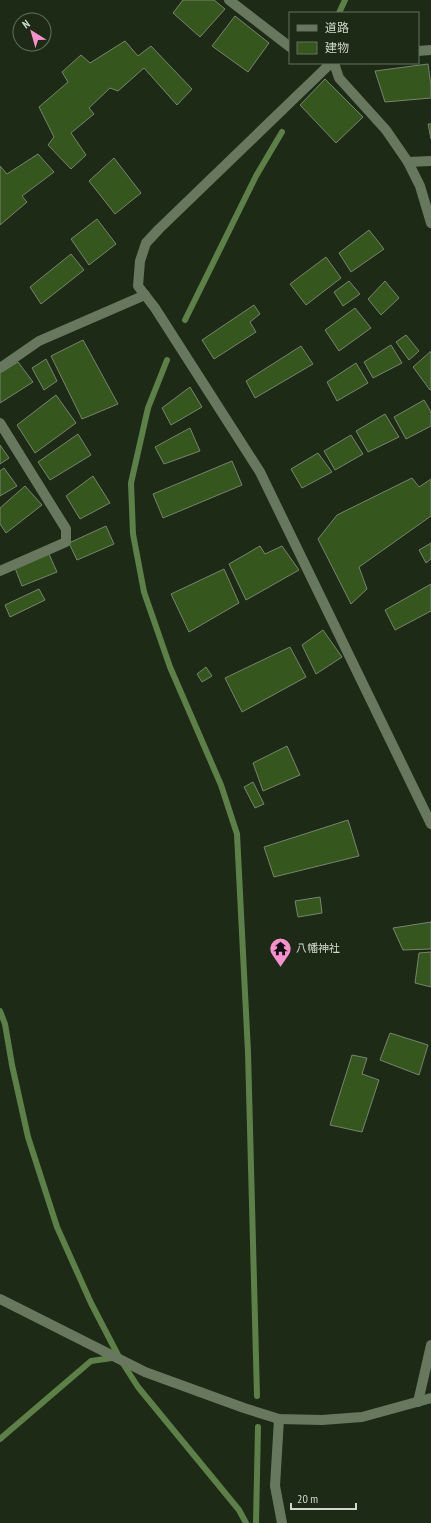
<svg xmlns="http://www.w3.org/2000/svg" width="431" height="1523" viewBox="0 0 431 1523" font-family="'PT Sans Narrow','Noto Sans JP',sans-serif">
  <rect width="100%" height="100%" fill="#1d2a16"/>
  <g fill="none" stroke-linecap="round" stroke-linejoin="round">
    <g stroke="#5c8047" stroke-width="6">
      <polyline points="339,13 345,0"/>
      <polyline points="185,320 256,176 282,132"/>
      <polyline points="167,360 148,408 131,483 133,534 144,592 170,667 221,785 237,834 248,1052 257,1396"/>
      <polyline points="0,1011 5,1024 12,1065 28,1137 57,1227 91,1303 119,1357 91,1361 0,1439"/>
      <polyline points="122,1362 138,1387 239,1510 246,1523"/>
      <polyline points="256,1523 258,1427"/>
    </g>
  </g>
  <g fill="#35571e" stroke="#76856e">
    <polygon points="183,0 214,0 225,9 200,37 173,13"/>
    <polygon points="235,16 269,43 248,72 212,46"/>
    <polygon points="125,41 138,56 151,46 192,89 177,105 144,68 118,91 110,88 89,108 94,114 71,133 86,155 71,169 48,145 54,137 39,107 68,82 62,72 81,55 90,63"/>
    <polygon points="428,64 431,86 431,98 385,102 375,71"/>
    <polygon points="325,79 363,117 336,143 300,105"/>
    <polygon points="428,124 431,124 431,139"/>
    <polygon points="38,154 54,172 22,196 27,202 0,225 0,166 7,174"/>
    <polygon points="114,158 141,193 115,214 89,181"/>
    <polygon points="97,219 116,244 89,265 71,239"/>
    <polygon points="369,230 384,249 351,272 339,253"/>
    <polygon points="71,254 84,270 41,304 30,287"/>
    <polygon points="326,257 341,278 306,305 290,284"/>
    <polygon points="349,281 360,294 343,306 334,292"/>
    <polygon points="385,281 399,298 381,315 368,299"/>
    <polygon points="254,305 260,314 250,322 256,332 214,359 202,340"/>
    <polygon points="355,308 371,328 339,351 325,330"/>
    <polygon points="406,335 419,351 409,360 396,342"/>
    <polygon points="83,340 118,404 82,419 51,356"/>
    <polygon points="391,345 402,363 373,378 364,362"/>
    <polygon points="301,346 313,364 255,398 246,381"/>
    <polygon points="431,351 431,389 430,390 413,367"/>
    <polygon points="46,359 57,381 44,390 32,368"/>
    <polygon points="18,362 33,382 0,403 0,373"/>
    <polygon points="356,363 368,383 337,401 327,382"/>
    <polygon points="190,387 202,407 171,425 162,408"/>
    <polygon points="56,395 76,423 35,453 17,425"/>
    <polygon points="424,400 431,412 431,426 406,439 394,417"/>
    <polygon points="385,414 399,437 368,452 356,431"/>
    <polygon points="190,428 200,451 164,464 155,447"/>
    <polygon points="78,434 91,455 50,480 38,462"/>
    <polygon points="351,435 363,454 335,470 324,451"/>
    <polygon points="0,445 9,458 0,464"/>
    <polygon points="318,453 332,472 302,488 291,469"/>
    <polygon points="232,461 242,485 163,518 153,494"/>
    <polygon points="4,468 17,486 0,496 0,471"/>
    <polygon points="93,476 110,503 80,519 66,496"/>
    <polygon points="412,478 419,487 431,479 431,516 359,567 367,589 351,604 318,539 337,515"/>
    <polygon points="25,486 42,505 6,533 0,524 0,508"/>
    <polygon points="106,526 114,544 77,560 69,543"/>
    <polygon points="431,543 431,559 426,563 419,550"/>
    <polygon points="260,546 265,554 282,546 299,570 246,600 229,564"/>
    <polygon points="49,554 57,572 22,586 15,568"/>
    <polygon points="224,569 239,603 189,632 171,594"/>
    <polygon points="431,584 431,611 395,630 385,610"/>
    <polygon points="39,589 45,600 10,617 5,605"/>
    <polygon points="323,630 342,657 316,674 302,645"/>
    <polygon points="290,647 306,677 242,712 225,678"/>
    <polygon points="206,667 212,676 202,682 197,674"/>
    <polygon points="287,746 300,775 263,791 253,763"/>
    <polygon points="253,782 264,804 255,808 244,787"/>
    <polygon points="348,820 359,856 274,877 264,847"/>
    <polygon points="320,897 322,913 298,917 295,901"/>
    <polygon points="431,922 431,949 403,950 393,928"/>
    <polygon points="431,952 431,987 415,983 419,953"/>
    <polygon points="390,1033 428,1045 419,1075 380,1060"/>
    <polygon points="352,1055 367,1058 362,1074 379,1080 362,1132 330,1125"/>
  </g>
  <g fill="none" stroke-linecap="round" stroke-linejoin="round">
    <g stroke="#68785f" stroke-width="10">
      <polyline points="229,0 290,47"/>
      <polyline points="418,51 431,50"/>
      <polyline points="331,63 159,229 146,243 140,261 138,286 155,308 260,472 431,824"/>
      <polyline points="334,63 339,78 386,130 408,162 420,186 431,223"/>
      <polyline points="408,162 431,161"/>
      <polyline points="0,368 39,341 145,295"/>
      <polyline points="0,423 66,529 66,542 0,571"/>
      <polyline points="0,1299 145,1372 244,1408 279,1419 322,1420 362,1417 431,1398"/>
      <polyline points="418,1402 431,1345"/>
      <polyline points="279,1419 275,1486 282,1523"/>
    </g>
  </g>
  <defs>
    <symbol id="temple-pin" viewBox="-11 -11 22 30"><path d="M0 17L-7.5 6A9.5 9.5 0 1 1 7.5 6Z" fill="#f790cd" stroke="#1d2a16"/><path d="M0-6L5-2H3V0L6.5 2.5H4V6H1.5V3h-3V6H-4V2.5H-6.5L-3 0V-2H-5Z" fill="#111"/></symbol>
  </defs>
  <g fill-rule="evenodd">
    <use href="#temple-pin" x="268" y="936" width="25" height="34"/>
  </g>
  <g text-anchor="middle" stroke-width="3" stroke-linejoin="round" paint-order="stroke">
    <g font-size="11" fill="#cfd8cb" stroke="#1d2a16" text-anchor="start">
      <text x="296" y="952">八幡神社</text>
    </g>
  </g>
  <rect x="289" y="12" width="130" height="52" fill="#1d2a16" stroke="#64705e"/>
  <rect x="297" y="25" width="20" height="6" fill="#68785f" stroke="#64705e"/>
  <text x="325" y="32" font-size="12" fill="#cfd8cb">道路</text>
  <rect x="297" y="42" width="20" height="12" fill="#35571e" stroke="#64705e"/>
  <text x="325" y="52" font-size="12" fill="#cfd8cb">建物</text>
  <g transform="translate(32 32) rotate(323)"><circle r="19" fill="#1d2a16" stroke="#64705e"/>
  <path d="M0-3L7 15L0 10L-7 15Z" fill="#f790cd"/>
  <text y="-6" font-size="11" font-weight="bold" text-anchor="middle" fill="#cfd8cb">N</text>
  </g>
  <path d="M291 1503v6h65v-6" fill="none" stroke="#cfd8cb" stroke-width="2"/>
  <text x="297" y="1503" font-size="12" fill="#cfd8cb" stroke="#1d2a16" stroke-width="3" paint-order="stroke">20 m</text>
</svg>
